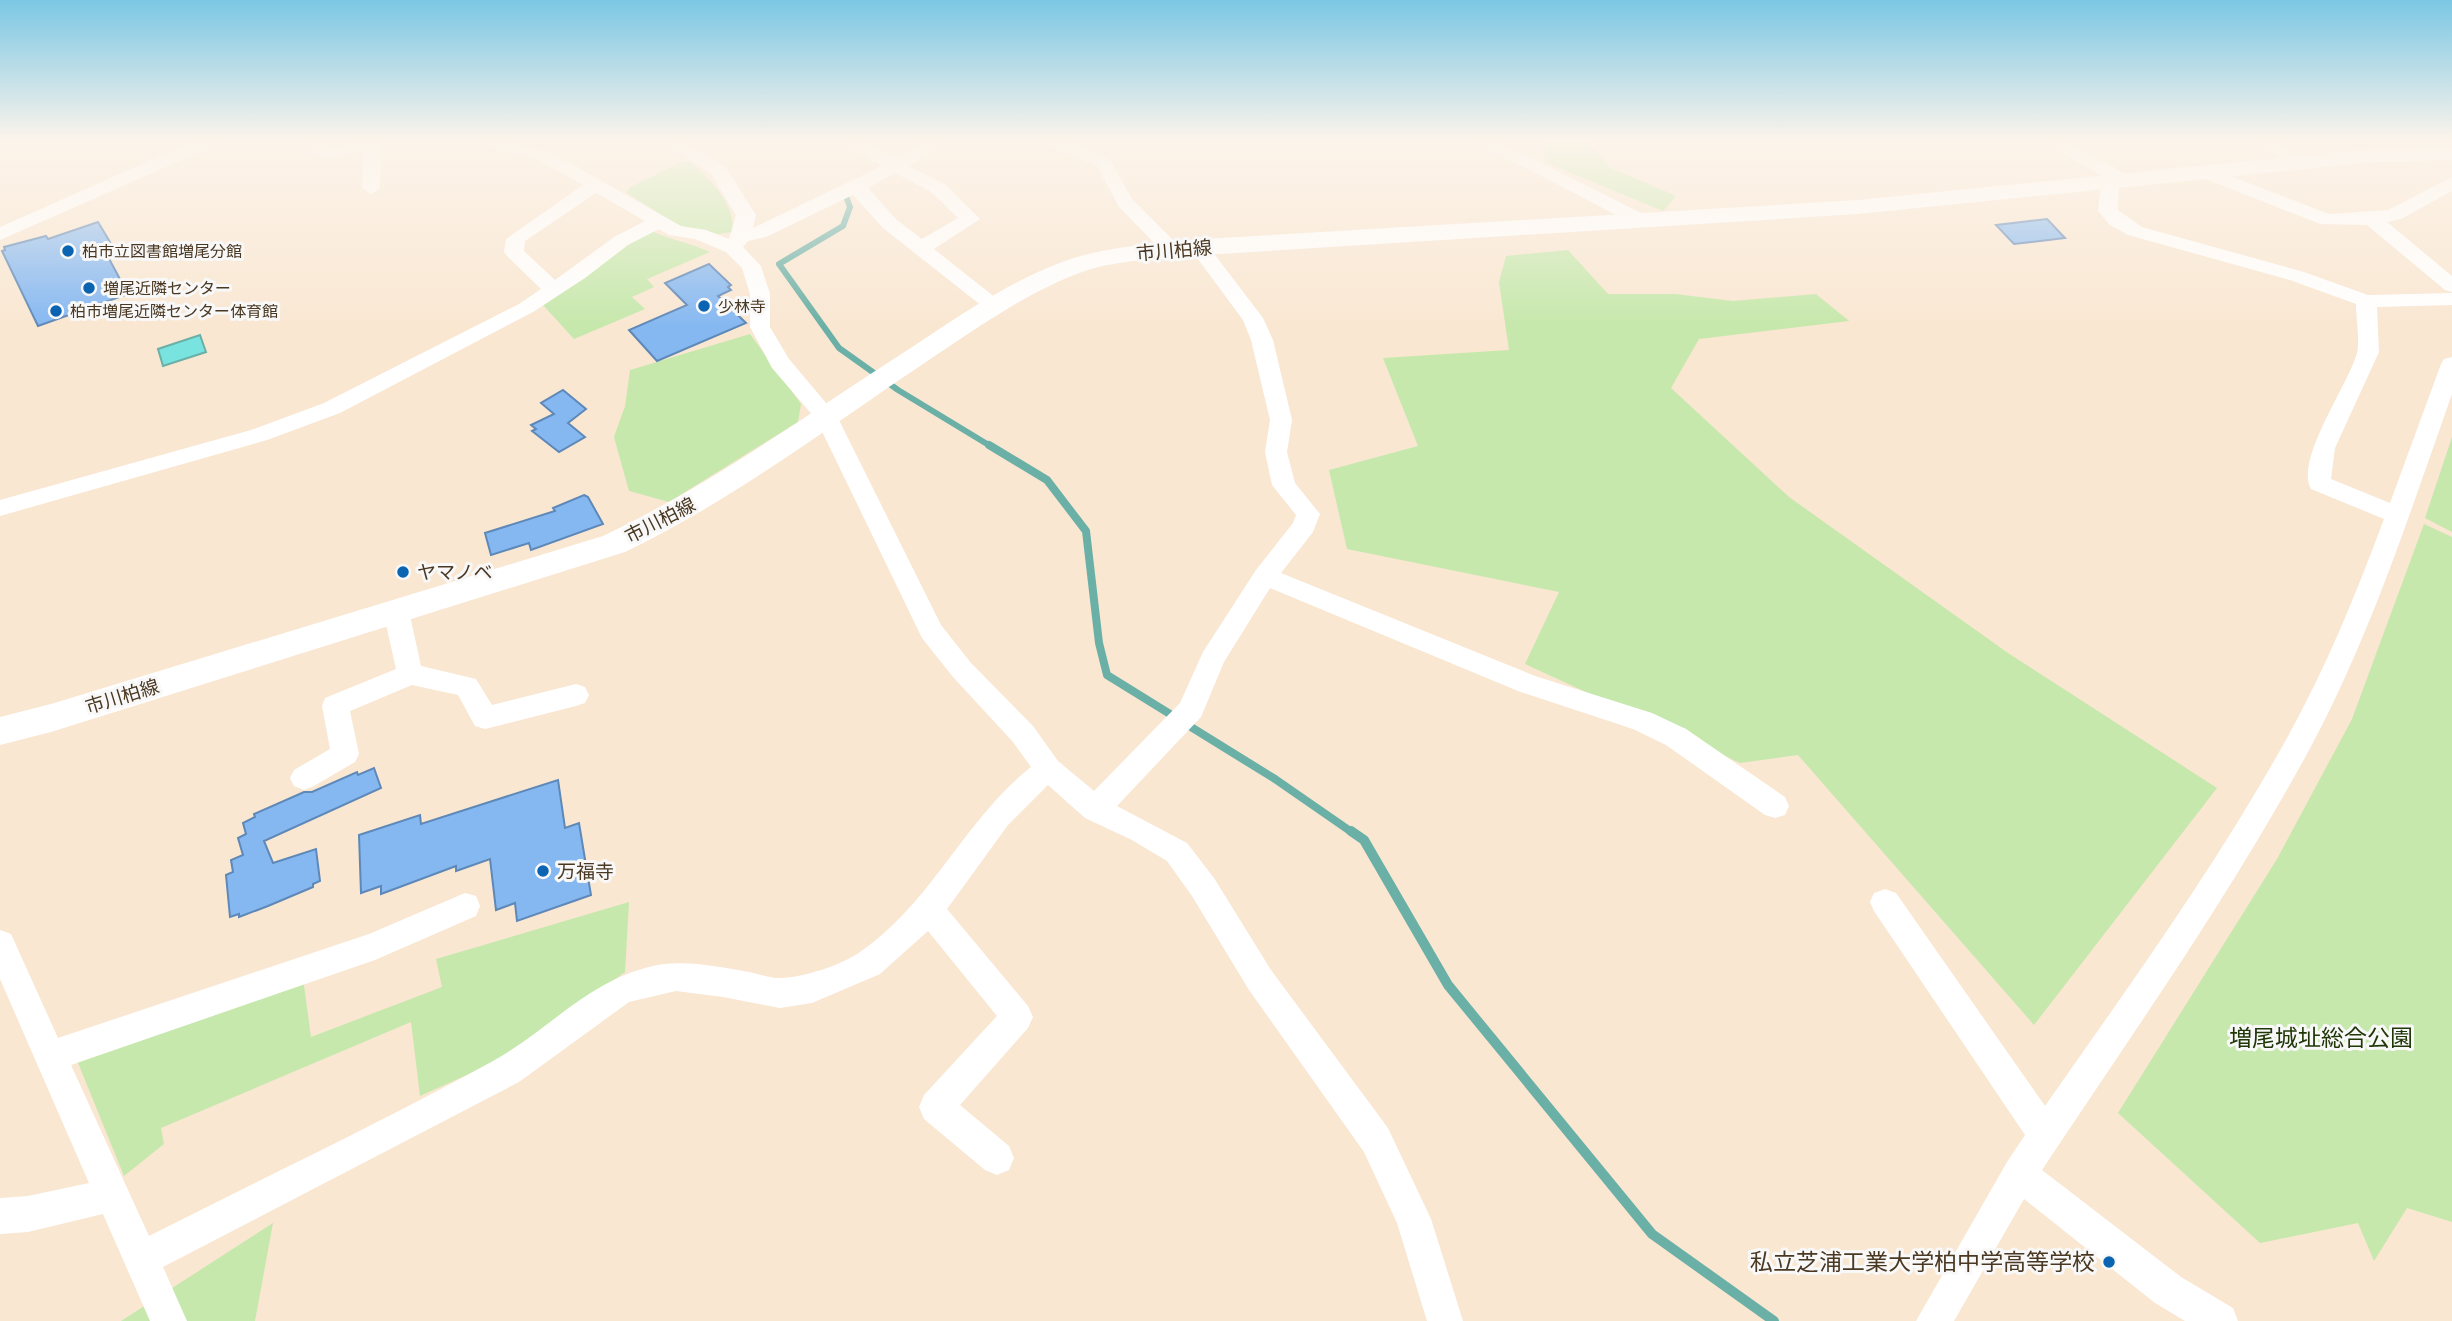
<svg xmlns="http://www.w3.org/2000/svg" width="2452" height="1321" viewBox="0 0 2452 1321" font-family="Poppins,'Noto Sans JP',sans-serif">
  <rect width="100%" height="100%" fill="#f9e7d2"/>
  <g fill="#c6e8ac">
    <polygon points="1543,141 1587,141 1609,167 1676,196 1663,211 1545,162"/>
    <path d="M681,162H690C711,179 736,205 732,232L719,234L680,227L627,193L629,188Z"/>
    <path d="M651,231C671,240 691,243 710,252L647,279L654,287L632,297L645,309L574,339L543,305L627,243Z"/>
    <polygon points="1568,250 1608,294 1675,294 1733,301 1816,294 1849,321 1699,339 1671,388 1789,497 2008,653 2217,788 2034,1025 1798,755 1740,763 1525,664 1559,592 1347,549 1329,470 1418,446 1383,358 1509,350 1499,282 1506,256"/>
    <polygon points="750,334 801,404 798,422 669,502 629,491 614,437 625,406 630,370"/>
    <polygon points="2452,437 2452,532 2425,518"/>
    <polygon points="2424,524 2452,537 2452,1222 2407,1208 2374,1261 2358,1223 2260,1243 2118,1113 2277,859 2352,719"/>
    <polygon points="629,902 625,972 511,1055 420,1096 411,1022 161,1128 164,1144 124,1176 74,1053 303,978 311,1037 442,987 436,959"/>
    <polygon points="273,1223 255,1321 121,1321"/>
  </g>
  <polygon fill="#79e3df" stroke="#6bb0a6" stroke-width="2" points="200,335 206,352 163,366 158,349"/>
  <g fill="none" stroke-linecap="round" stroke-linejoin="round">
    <polyline stroke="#6bb0a6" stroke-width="6" points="847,199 850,207 843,226 779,264 839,348 898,390 992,447"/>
    <polyline stroke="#6bb0a6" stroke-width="8" points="989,445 1047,480 1086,531 1099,643 1107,675 1275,779 1353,833"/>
    <polyline stroke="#6bb0a6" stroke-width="10" points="1351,831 1364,840 1448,985 1652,1234 1774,1321"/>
  </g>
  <g fill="#85b8f1" stroke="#5e88b7" stroke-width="2">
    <polygon points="2047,219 2065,238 2014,244 1996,225"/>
    <polygon points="98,222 110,242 104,244 107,255 128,294 38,326 2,251 5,250 4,247 46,236 48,239"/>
    <polygon points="709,264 731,285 728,287 731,290 718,296 746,323 657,361 629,330 687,305 665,283"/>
    <polygon points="563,390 586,409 568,423 585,437 559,452 532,431 536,429 531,425 554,414 541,403"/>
    <polygon points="584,495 588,497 603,524 531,550 529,543 491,555 485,533 555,511 553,508"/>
    <polygon points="374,768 381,788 264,841 273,863 316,849 320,881 313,884 313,887 268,906 239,917 239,914 230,917 226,875 233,872 231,860 243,855 238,838 246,834 243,823 255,817 254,814 304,792 312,792 357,772 358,775"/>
    <polygon points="558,780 565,828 579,823 591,895 517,921 515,903 496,910 490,859 456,871 456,866 381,894 381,886 361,893 359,835 420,815 421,824"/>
  </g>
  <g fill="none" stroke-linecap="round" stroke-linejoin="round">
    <g fill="#fff" fill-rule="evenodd">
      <polygon points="194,141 219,141 216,145 0,240 0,227"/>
      <path d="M302,141H322L330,148L355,141H386L381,145L380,188L371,194L362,188L363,151C335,158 323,168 302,141Z"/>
      <path d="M473,141H507L549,151L681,226L706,230L729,239L736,215L711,174L662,141H684L725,166L756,215L753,228L881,166L838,141H862L895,158L926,141H949L909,166L945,184L980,219L934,249L1001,302L1004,306L1001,310H987L883,228L853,195L766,237L748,241L743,247L761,266L770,294V327L789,359L837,416L941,625L971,663L1033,726L1058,761L1094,791L1180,703L1203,652L1256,570L1293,523L1296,515L1272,485L1265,452L1270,420L1251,340L1243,320L1189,247L1199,241L1206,243L1263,318L1273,340L1292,420L1287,452L1295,483L1320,514L1313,532L1281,573L1535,676L1652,713L1686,729L1785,797L1789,806L1785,815L1775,818L1765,815L1666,745L1633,729L1518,691L1270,588L1224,662L1201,717L1117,806L1187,843L1214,878L1271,970L1388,1128L1431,1219L1463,1321H1427L1397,1223L1364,1152L1249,990L1192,896L1167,861L1132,840L1085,818L1048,785L1008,825L947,909L1028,1006L1033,1017L1028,1028L960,1105L1009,1146L1014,1158L1009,1170L997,1175L985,1170L924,1119L919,1107L924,1095L997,1016L928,931L880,974L812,1003L780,1008L723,997L676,991L629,1002L519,1082L163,1267L187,1321H150L103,1214L28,1232L0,1234V1198L28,1196L89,1183L0,979V930L11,934L58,1038L369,934L465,893L476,896L480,906L476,916L375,960L71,1065L149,1236C263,1178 380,1123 493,1061C546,1032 584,985 645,968C678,958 715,966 749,972C759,974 770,978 780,978C802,978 842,965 860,952C931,904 964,820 1031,767L1013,742L953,677L922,638L816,419L772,368L750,327V294L742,268L726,252L695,239L669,235L659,229L628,245L585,278L533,312L340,413L267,440L0,516V500L251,430L324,403L519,304L541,289L507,256L504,252L506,239L583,185L537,159L476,145ZM895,173L931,192L958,218L922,239L897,220L868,188ZM596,193L645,221L614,237L555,280L524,251L525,241Z"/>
      <polygon points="1044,141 1069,141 1109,158 1132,199 1178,245 1181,249 1178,253 1164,253 1119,207 1097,166 1047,145"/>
      <polygon points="1474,141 1498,141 1649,217 1652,221 1642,227 1635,225"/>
      <path d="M2042,141H2065L2130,176L2132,180L2130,184L2119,185L2118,210L2142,227L2304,272L2368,295L2452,293V305L2377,307L2379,352L2335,448L2331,479L2390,503L2441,364L2444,359L2452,357V394C2409,515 2370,638 2308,752C2229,897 2133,1033 2042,1170L2181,1277L2233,1308L2238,1321H2185L2155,1303L2024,1199L1954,1321H1916L2007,1162L2025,1135L1874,911L1870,902L1874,893L1885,889L1896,893L2045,1106C2129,986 2216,866 2287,738C2326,668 2356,594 2384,519L2311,489C2294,460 2349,384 2357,353C2360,339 2356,319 2356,304L2290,280L2128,235L2110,225L2098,211L2101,182L2105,178Z"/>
      <polygon points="2251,141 2274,141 2309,163 2306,167 2294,167"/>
      <polygon points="2205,166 2329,214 2388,210 2452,177 2452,191 2401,219 2387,222 2452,276 2452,292 2445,290 2367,225 2320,224 2198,176 2196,172 2198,168"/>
      <polygon points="396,601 405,604 409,611 421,666 476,679 492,705 576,684 585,687 589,695 585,703 576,706 485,729 475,726 458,695 412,685 350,711 359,754 355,762 314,786 304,790 294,786 290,778 294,770 330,749 322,706 325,698 396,669 383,611 387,604"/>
    </g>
    <path fill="#fff" fill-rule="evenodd" d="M2452,146V160L2375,162L1858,214L1171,257C1141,260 1111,262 1082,272C1025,293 976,329 926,362C827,428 733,500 625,552L51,732L0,745V717L51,704L603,536C711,485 806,415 906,351C956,318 1006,283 1062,262C1097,249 1134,246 1171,241L1858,200L2375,148Z"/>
  </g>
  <linearGradient id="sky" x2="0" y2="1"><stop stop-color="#7bc7e4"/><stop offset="0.43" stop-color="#fcf4eb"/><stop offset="1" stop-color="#fcf4eb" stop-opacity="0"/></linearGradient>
  <rect width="2452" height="326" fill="url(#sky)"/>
  <g fill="#0a64b1" stroke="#f8f8f8" stroke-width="2.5">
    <circle cx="68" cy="251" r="7"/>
    <circle cx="89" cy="288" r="7"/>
    <circle cx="704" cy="306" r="7"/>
    <circle cx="56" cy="311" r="7"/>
    <circle cx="403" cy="572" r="7"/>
    <circle cx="543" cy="871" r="7"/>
    <circle cx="2109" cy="1262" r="7"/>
  </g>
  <g text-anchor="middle" stroke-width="6" stroke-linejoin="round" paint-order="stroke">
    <g font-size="16" fill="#4a3822" stroke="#f8f8f8" text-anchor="start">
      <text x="82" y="257">柏市立図書館増尾分館</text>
      <text x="103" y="294">増尾近隣センター</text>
      <text x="718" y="312">少林寺</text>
      <text x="70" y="317">柏市増尾近隣センター体育館</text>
    </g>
    <g font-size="19" fill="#4a3822" stroke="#f8f8f8">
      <text transform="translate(1174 250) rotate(-5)" y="7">市川柏線</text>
      <text transform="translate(660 520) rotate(-27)" y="7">市川柏線</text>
      <text transform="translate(122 696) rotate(-17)" y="7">市川柏線</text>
    </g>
    <g font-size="19" fill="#4a3822" stroke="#f8f8f8" text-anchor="start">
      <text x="417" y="579">ヤマノベ</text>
      <text x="557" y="878">万福寺</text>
    </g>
    <g font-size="23" fill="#203707" stroke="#f8f8f8">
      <text x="2321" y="1046">増尾城址総合公園</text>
    </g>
    <g font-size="23" fill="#4a3822" stroke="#f8f8f8" text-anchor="end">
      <text x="2095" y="1270">私立芝浦工業大学柏中学高等学校</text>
    </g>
  </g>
</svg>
